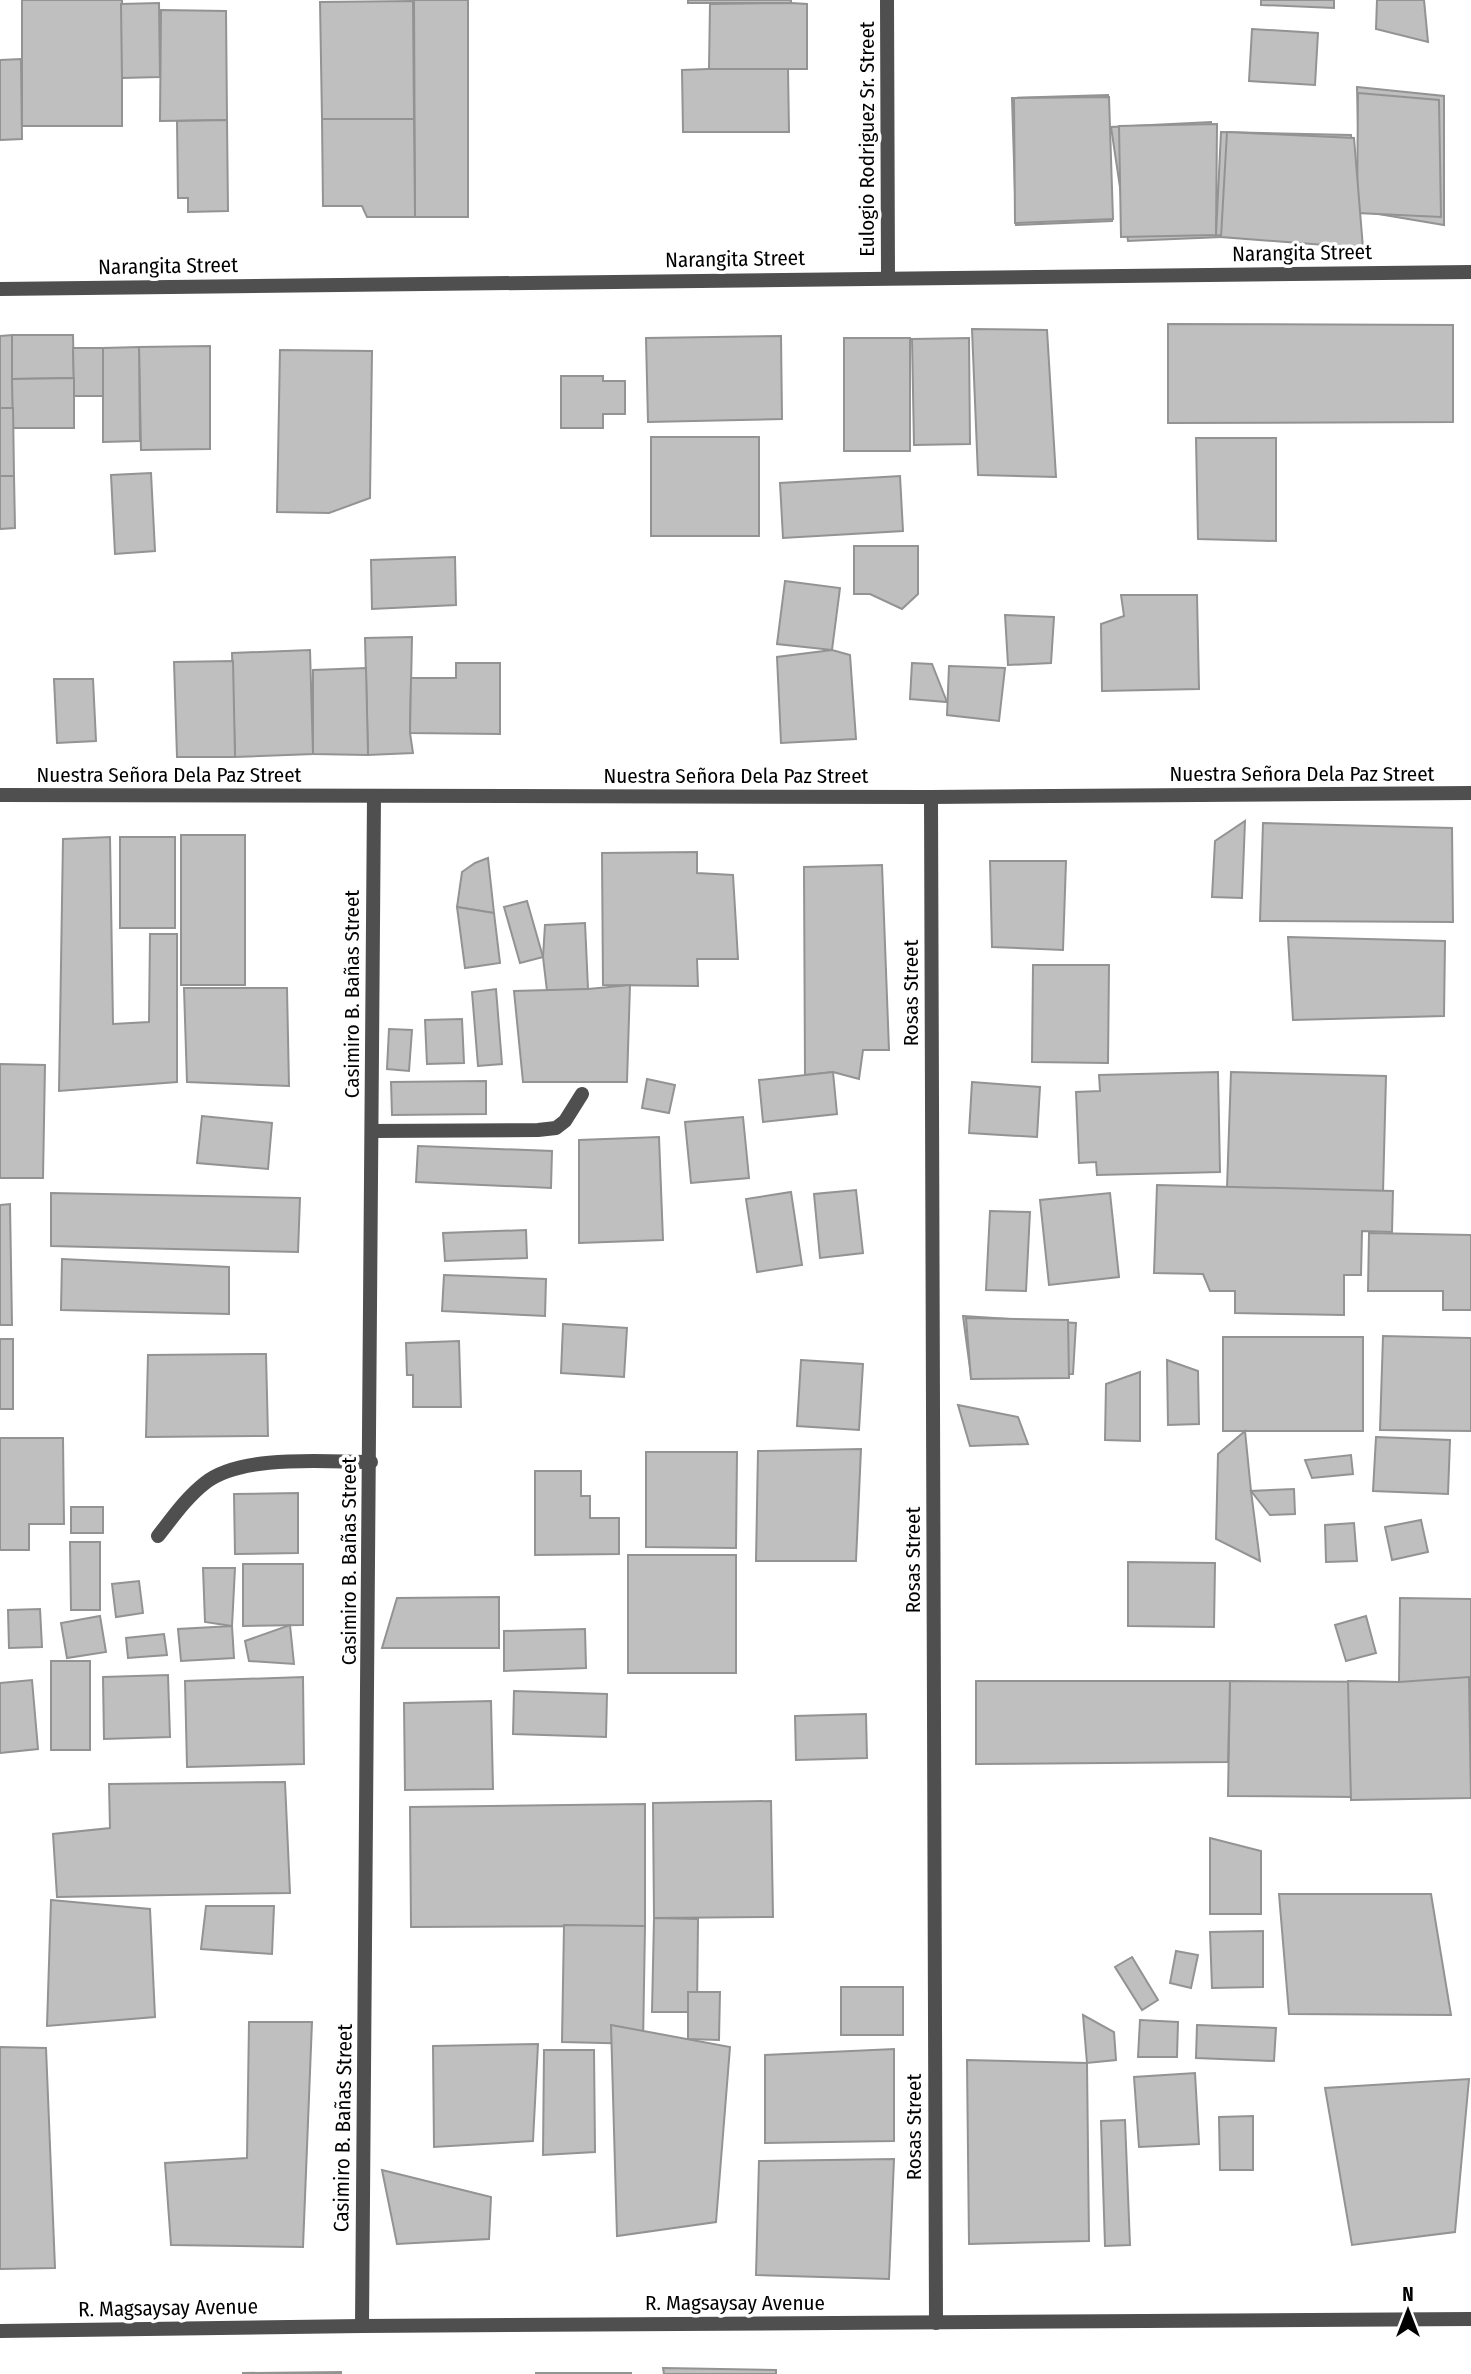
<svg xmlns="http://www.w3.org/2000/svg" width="1471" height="2374" viewBox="0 0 1471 2374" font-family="'Fira Sans Condensed',sans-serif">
  <rect width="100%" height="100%" fill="#fff"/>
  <g fill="#bfbfbf" stroke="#939393" stroke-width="2">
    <rect x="22" y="0" width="100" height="126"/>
    <polygon points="414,0 468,0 468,217 415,217"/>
    <rect x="688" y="0" width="103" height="3"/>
    <polygon points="1261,0 1334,0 1334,8 1261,5"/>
    <polygon points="1377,0 1424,0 1428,42 1376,29"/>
    <polygon points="413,1 414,119 322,119 320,2"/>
    <polygon points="159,3 160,77 122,78 121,4"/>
    <polygon points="791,3 807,4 807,69 709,69 710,4"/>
    <polygon points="161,10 226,11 227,120 160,121"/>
    <polygon points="1252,29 1318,33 1315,85 1249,81"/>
    <polygon points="21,59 22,139 0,140 0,60"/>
    <polygon points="709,69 788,69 789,132 683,132 682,70"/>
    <polygon points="1357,87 1444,96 1444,225 1360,211"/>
    <polygon points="1358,93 1439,100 1441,217 1357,213"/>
    <polygon points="1108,95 1112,221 1016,225 1012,98"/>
    <polygon points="1109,97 1113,219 1015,223 1014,98"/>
    <polygon points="322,119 414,119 415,217 367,217 362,206 323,206"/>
    <polygon points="227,120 228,211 188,212 188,198 178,198 177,121"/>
    <polygon points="1211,122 1221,237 1128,241 1111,127"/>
    <polygon points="1217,124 1216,235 1121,237 1119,126"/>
    <polygon points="1221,132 1351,135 1356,246 1216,235"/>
    <polygon points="1227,132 1354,138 1363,248 1221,237"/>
    <polygon points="1168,324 1453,325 1453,422 1168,423"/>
    <polygon points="972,329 1047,330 1056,477 978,475"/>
    <polygon points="12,335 13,408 0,408 0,336"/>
    <polygon points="12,335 73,335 74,378 12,379"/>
    <polygon points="781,336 782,419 648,422 646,338"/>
    <rect x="844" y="338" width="66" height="113"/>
    <polygon points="969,338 970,444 914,445 912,339"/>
    <polygon points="210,346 210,449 141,450 139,347"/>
    <polygon points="139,347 140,441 103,442 103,348"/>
    <polygon points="73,348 103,348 103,396 74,396"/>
    <polygon points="280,350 372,351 370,498 329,513 277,512"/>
    <polygon points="561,376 603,376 603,381 625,381 625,414 603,414 603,428 561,428"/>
    <polygon points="74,378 74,428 13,428 12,379"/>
    <polygon points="0,408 13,408 14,476 0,476"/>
    <rect x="651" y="437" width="108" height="99"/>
    <polygon points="1196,438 1276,438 1276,541 1198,539"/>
    <polygon points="151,473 155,551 115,554 111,475"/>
    <polygon points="0,476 14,476 15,528 0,529"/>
    <polygon points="900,476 903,531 783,538 780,483"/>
    <polygon points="854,546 918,546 918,594 902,609 870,594 854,594"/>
    <polygon points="455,557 456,605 372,609 371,560"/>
    <polygon points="785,581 840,588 832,650 777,644"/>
    <polygon points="1121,595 1197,595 1199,689 1102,691 1101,624 1124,616"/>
    <polygon points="1005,615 1054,617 1051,663 1008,665"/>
    <polygon points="412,637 410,733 413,753 368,755 365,638"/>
    <polygon points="310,650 313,754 235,757 232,653"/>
    <polygon points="832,650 850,655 856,739 781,743 777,657"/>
    <polygon points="233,661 235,757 177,757 174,662"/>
    <polygon points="456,663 500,663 500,734 410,733 411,678 456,678"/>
    <polygon points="912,663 932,664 947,702 910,699"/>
    <polygon points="949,666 1005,668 999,721 947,715"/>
    <polygon points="366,668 368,755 313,754 313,670"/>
    <polygon points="54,679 93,679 96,741 57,743"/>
    <polygon points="1245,821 1242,898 1212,897 1215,841"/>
    <polygon points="1263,823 1452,828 1453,922 1260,921"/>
    <rect x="181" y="835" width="64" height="150"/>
    <polygon points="110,837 113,1024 149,1022 150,934 177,934 177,1082 59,1091 63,839"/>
    <rect x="120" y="837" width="55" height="91"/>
    <polygon points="697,852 697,873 733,875 738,959 697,959 698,986 603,985 602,853"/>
    <polygon points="488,858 494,913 457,907 462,872 475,863"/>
    <polygon points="990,861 1066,861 1063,950 992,947"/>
    <polygon points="882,865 889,1050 863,1050 859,1079 833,1072 805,1075 804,867"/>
    <polygon points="527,901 543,957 520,963 504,907"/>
    <polygon points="457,907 494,913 500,963 465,968"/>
    <polygon points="585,923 588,989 547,991 543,957 545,925"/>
    <polygon points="1288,937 1445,941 1444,1016 1293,1020"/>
    <polygon points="1033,965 1109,965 1108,1063 1032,1062"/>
    <polygon points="630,985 627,1082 523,1082 514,991 588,989"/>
    <polygon points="184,988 287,988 289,1086 187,1082"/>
    <polygon points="496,989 502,1064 478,1066 472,992"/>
    <polygon points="462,1019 464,1063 427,1064 425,1020"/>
    <polygon points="389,1029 412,1030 409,1071 387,1069"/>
    <polygon points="0,1064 45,1065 43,1178 0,1178"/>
    <polygon points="833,1072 837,1114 763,1122 759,1080"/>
    <polygon points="1218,1072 1220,1172 1097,1175 1096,1162 1079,1163 1076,1092 1100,1091 1099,1075"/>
    <polygon points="1231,1072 1386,1076 1383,1193 1227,1188"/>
    <polygon points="647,1079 675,1085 669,1113 642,1108"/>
    <polygon points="486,1081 486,1114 392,1115 391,1082"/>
    <polygon points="972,1082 1040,1087 1037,1137 969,1133"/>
    <polygon points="202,1116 272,1123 268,1169 197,1163"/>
    <polygon points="743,1117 749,1178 691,1183 685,1122"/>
    <polygon points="659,1137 663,1240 579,1243 579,1140"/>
    <polygon points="418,1146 552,1151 551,1188 416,1182"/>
    <polygon points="1157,1185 1393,1191 1392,1232 1362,1231 1361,1275 1344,1275 1344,1315 1235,1313 1235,1291 1210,1291 1203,1274 1154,1273"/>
    <polygon points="856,1190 863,1253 820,1258 814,1194"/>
    <polygon points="791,1192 802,1265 757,1272 746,1199"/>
    <polygon points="51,1193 300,1198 298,1252 51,1246"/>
    <polygon points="1110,1193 1119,1277 1049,1285 1040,1200"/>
    <polygon points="10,1204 12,1325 0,1325 0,1205"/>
    <polygon points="990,1211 1030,1212 1026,1291 986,1290"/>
    <polygon points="526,1230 527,1258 445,1261 443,1233"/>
    <polygon points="1369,1233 1471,1235 1471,1310 1443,1310 1443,1291 1368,1291"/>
    <polygon points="62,1259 229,1267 229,1314 61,1310"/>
    <polygon points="444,1275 546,1279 545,1316 442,1311"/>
    <polygon points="963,1316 1076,1323 1073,1374 971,1376"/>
    <polygon points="966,1318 1068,1320 1069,1378 971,1379"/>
    <polygon points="563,1324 627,1328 624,1377 561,1373"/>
    <polygon points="1383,1336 1471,1338 1471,1431 1380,1430"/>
    <rect x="1223" y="1337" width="140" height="94"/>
    <rect x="0" y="1339" width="13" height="70"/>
    <polygon points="459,1341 461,1407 413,1407 413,1375 407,1375 406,1343"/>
    <polygon points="266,1354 268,1436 146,1437 148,1355"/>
    <polygon points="801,1360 863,1364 859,1430 797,1426"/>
    <polygon points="1167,1360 1198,1371 1199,1424 1168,1425"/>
    <polygon points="1140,1372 1140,1441 1105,1440 1106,1384"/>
    <polygon points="958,1405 1018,1417 1028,1444 970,1446"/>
    <polygon points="1245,1431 1251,1491 1260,1561 1216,1539 1218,1454"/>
    <polygon points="1376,1437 1450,1440 1448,1494 1373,1491"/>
    <polygon points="0,1438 63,1438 64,1524 29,1524 29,1550 0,1550"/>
    <polygon points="861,1449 856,1561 756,1561 758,1451"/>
    <polygon points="646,1452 737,1452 736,1548 646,1547"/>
    <polygon points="1351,1455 1353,1474 1312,1478 1305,1460"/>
    <polygon points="535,1471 581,1471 581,1496 590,1496 590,1518 619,1518 619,1554 535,1555"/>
    <polygon points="1294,1489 1295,1514 1270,1515 1251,1491"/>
    <polygon points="298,1493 298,1553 235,1554 234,1494"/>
    <rect x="71" y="1507" width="32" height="26"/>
    <polygon points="1421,1520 1428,1552 1392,1560 1385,1527"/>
    <polygon points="1354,1523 1357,1561 1326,1562 1325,1525"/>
    <polygon points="70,1542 100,1542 100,1610 71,1610"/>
    <rect x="628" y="1555" width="108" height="118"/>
    <polygon points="1128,1562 1215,1563 1214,1627 1128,1626"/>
    <polygon points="243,1564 303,1564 303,1625 243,1626"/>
    <polygon points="203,1568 235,1568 232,1626 205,1622"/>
    <polygon points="139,1581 143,1613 116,1617 112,1584"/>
    <polygon points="499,1597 499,1648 382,1648 397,1598"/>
    <polygon points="1400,1598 1471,1599 1471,1798 1228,1796 1230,1681 1399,1682"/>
    <polygon points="40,1609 42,1647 9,1648 8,1610"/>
    <polygon points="100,1616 106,1652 67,1658 61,1623"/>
    <polygon points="1366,1616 1376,1653 1346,1661 1335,1625"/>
    <polygon points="290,1625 294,1664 249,1661 245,1641"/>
    <polygon points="232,1626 234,1658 181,1661 178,1629"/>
    <polygon points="585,1629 586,1668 504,1671 504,1631"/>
    <polygon points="164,1634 167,1655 128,1658 126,1638"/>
    <rect x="51" y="1661" width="39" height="89"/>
    <polygon points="168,1675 170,1737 104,1739 103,1677"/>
    <polygon points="303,1677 304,1764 187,1767 185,1681"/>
    <polygon points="1469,1677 1471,1798 1351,1800 1348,1681 1399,1682"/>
    <polygon points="32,1680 38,1749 0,1753 0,1683"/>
    <polygon points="976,1681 1230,1681 1228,1762 976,1764"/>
    <polygon points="514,1691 607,1694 606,1737 513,1734"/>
    <polygon points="491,1701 493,1789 405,1790 404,1703"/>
    <polygon points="866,1714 867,1758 796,1760 795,1716"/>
    <polygon points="285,1782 290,1893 57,1897 53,1834 110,1828 109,1784"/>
    <polygon points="771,1801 773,1917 654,1918 653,1803"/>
    <polygon points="645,1804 645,1926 411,1927 410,1807"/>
    <polygon points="1210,1838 1261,1851 1261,1914 1210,1914"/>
    <polygon points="1279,1894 1431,1894 1451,2015 1289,2014"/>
    <polygon points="51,1900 150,1909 155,2017 47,2026"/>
    <polygon points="206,1906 274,1906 272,1954 201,1949"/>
    <polygon points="654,1918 698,1919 697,2012 652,2012"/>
    <polygon points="564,1925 645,1926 643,2044 562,2042"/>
    <polygon points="1263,1931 1263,1987 1212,1988 1210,1932"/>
    <polygon points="1176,1951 1198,1955 1191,1988 1170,1983"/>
    <polygon points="1132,1957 1158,2000 1142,2010 1115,1967"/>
    <rect x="841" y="1987" width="62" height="48"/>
    <polygon points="688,1992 720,1992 719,2040 688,2039"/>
    <polygon points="1083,2015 1114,2032 1116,2060 1087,2063"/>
    <polygon points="1140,2020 1178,2022 1177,2057 1138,2057"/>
    <polygon points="249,2022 312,2022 303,2247 171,2245 165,2163 247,2158"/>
    <polygon points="611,2025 730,2047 716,2222 617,2236"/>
    <polygon points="1197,2025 1276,2028 1274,2061 1196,2058"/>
    <polygon points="538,2044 533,2141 434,2147 433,2046"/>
    <polygon points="0,2047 46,2048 55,2268 0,2269"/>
    <polygon points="894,2049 894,2141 765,2143 765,2055"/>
    <polygon points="544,2050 594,2050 595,2152 543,2155"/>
    <polygon points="967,2060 1087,2063 1089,2241 969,2244"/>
    <polygon points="1195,2073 1199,2144 1139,2147 1134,2077"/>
    <polygon points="1469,2079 1455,2232 1352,2245 1325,2088"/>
    <polygon points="1253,2116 1253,2170 1220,2170 1219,2117"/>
    <polygon points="1125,2120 1130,2245 1105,2246 1101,2121"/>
    <polygon points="894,2159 889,2279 756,2275 759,2161"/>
    <polygon points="382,2170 491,2197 489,2239 397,2244"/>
    <polygon points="663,2368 776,2370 776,2374 664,2374"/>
    <polygon points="341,2372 341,2374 243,2374 243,2373"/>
    <rect x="536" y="2373" width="95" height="1"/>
  </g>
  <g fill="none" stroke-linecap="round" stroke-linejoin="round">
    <g stroke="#4f4f4f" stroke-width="14">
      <polyline points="372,1131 538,1130 556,1128 565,1121 582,1094"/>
      <path d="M158,1536C173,1517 186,1498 205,1483C241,1454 325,1462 371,1462"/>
    </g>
    <g stroke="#4f4f4f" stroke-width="14">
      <polyline points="887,0 888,278"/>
      <polyline points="0,289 1471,272"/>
      <polyline points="0,795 931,797 1471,793"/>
      <polyline points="931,797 936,2323"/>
      <polyline points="362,2326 374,796"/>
    </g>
    <polyline stroke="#4f4f4f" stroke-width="14" points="0,2331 362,2326 1471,2319"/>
  </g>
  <g text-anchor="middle" stroke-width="7" stroke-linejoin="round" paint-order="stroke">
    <g font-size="21" fill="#000" stroke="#fff">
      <text transform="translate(867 139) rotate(-90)" y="7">Eulogio Rodriguez Sr. Street</text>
      <text transform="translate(1302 253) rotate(-1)" y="7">Narangita Street</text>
      <text transform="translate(735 259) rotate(-1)" y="7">Narangita Street</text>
      <text transform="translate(168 266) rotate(-1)" y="7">Narangita Street</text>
      <text x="1302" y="781">Nuestra Señora Dela Paz Street</text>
      <text x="169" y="782">Nuestra Señora Dela Paz Street</text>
      <text x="736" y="783">Nuestra Señora Dela Paz Street</text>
      <text transform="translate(911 993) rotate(-90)" y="7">Rosas Street</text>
      <text transform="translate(352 994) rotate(-90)" y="7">Casimiro B. Bañas Street</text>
      <text transform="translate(913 1560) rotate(-90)" y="7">Rosas Street</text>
      <text transform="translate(349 1561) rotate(-90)" y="7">Casimiro B. Bañas Street</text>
      <text transform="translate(914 2127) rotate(-90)" y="7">Rosas Street</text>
      <text transform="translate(343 2128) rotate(-89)" y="7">Casimiro B. Bañas Street</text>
      <text x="735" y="2310">R. Magsaysay Avenue</text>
      <text transform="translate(168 2308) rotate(-1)" y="7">R. Magsaysay Avenue</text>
    </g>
  </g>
  <g transform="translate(1408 2311)" stroke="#ffffff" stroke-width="5" paint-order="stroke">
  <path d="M0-5L12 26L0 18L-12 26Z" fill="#000000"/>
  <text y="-10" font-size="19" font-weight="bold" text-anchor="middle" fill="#000000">N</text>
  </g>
</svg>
